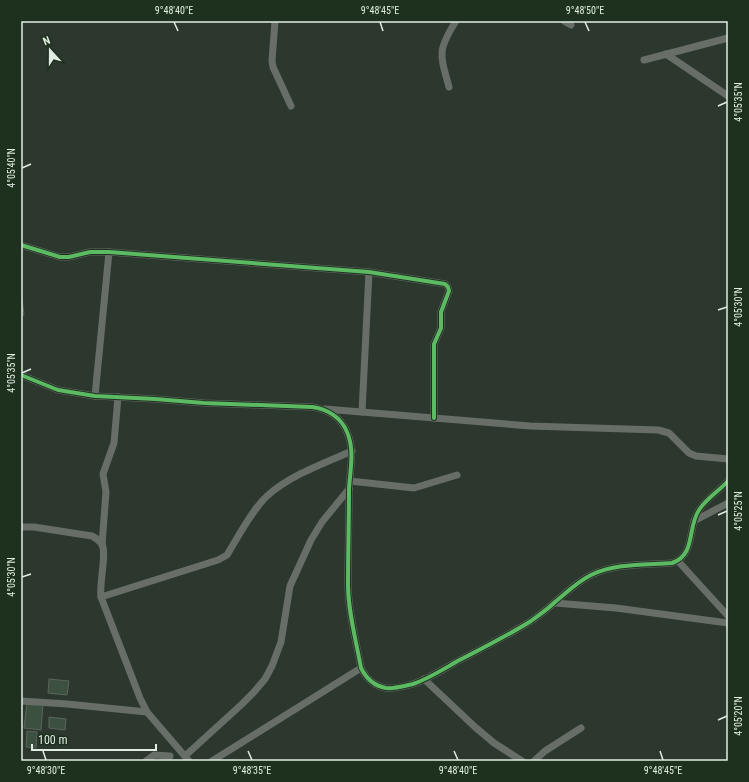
<svg xmlns="http://www.w3.org/2000/svg" width="749" height="782" viewBox="0 0 749 782" font-family="'Roboto Condensed',sans-serif">
  <rect width="100%" height="100%" fill="#2c372d"/>
  <g fill="#3c503f" stroke="#5b645b">
    <polygon points="21,299 22,299 24,315 21,315"/>
    <polygon points="49,679 69,681 67,695 48,693"/>
    <polygon points="27,702 43,704 41,730 24,728"/>
    <polygon points="49,717 66,719 65,730 49,728"/>
    <polygon points="27,731 37,732 36,748 26,747"/>
  </g>
  <g fill="none" stroke-linecap="round" stroke-linejoin="round">
    <g stroke="#676e67" stroke-width="7">
      <polyline points="275,21 272,61 273,67 291,106"/>
      <polyline points="564,21 571,25"/>
      <polyline points="666,54 728,96"/>
      <polyline points="644,60 728,38"/>
      <path d="M449,87C440,54 437,51 456,21"/>
      <polyline points="21,245 60,257 69,257 90,252 109,252 369,272 445,284 448,287 449,291 441,312 441,328 434,344 434,418"/>
      <path d="M21,375L58,390L95,396L155,399L204,403L312,407C327,409 341,417 347,432C355,450 350,471 349,489C349,521 348,552 348,584C348,612 356,640 361,668C366,678 374,686 386,688C395,689 404,686 413,684C428,679 442,670 456,662C481,649 507,636 531,621C539,615 548,609 555,602C567,592 577,582 591,575C616,563 645,565 672,563C696,555 687,528 699,510C706,499 719,491 728,481"/>
      <polyline points="95,396 109,252"/>
      <polyline points="325,409 530,426 658,430 669,433 689,453 696,456 728,459"/>
      <polyline points="362,412 369,272"/>
      <polyline points="350,481 414,488 457,475"/>
      <polyline points="694,521 728,503"/>
      <path d="M21,527H34L92,536C96,538 99,540 102,544C107,554 99,583 101,597L140,698L147,712L189,761"/>
      <polyline points="102,545 106,492 103,474 114,443 118,397"/>
      <polyline points="678,561 728,616"/>
      <path d="M101,597L218,560L227,555C238,537 252,510 267,496C289,476 324,463 352,451"/>
      <polyline points="555,603 616,608 728,623"/>
      <polyline points="424,679 475,727 494,743 522,761"/>
      <polyline points="21,701 67,704 147,712"/>
      <polyline points="185,756 241,705 254,692 265,679 272,666 281,642 290,586 311,540 322,522 349,489"/>
      <polyline points="146,761 154,755 170,756"/>
      <polyline points="212,761 361,668"/>
      <polyline points="534,761 545,751 581,728"/>
    </g>
    <defs>
      <g id="cycleway">
        <polyline points="21,245 60,257 69,257 90,252 109,252 369,272 445,284 448,287 449,291 441,312 441,328 434,344 434,418"/>
        <path d="M21,375L58,390L95,396L155,399L204,403L312,407C327,409 341,417 347,432C355,450 350,471 349,489C349,521 348,552 348,584C348,612 356,640 361,668C366,678 374,686 386,688C395,689 404,686 413,684C428,679 442,670 456,662C481,649 507,636 531,621C539,615 548,609 555,602C567,592 577,582 591,575C616,563 645,565 672,563C696,555 687,528 699,510C706,499 719,491 728,481"/>
      </g>
    </defs>
    <use href="#cycleway" stroke="#1e311f" stroke-width="6"/>
    <use href="#cycleway" stroke="#5cba63" stroke-width="4"/>
  </g>
  <path fill="none" stroke="#e1ede2" stroke-width="1.5" d="M174,22L178,31M380,22L383,31M585,22L589,31M718,106L727,102M22,168L31,164M718,310L727,307M22,373L31,369M718,515L727,511M22,577L31,574M718,720L727,716M43,751L46,760M248,751L252,760M454,751L458,760M660,751L663,760"/>
  <rect width="749" height="782" fill="none" stroke="#1e311f" stroke-width="44"/>
  <g transform="translate(50 50) rotate(339)" stroke="#1e311f" stroke-width="3" paint-order="stroke">
  <path d="M0-3L7 15L0 10L-7 15Z" fill="#e1ede2"/>
  <text y="-6" font-size="11" font-weight="bold" text-anchor="middle" fill="#e1ede2">N</text>
  </g>
  <path d="M32 744v6h124v-6" fill="none" stroke="#e1ede2" stroke-width="2"/>
  <text x="38" y="744" font-size="12" fill="#e1ede2" stroke="#1e311f" stroke-width="3" paint-order="stroke">100 m</text>
  <rect x="22" y="22" width="705" height="738" fill="none" stroke="#e1ede2" stroke-width="1.5"/>
  <g font-size="10" text-anchor="middle" fill="#e1ede2">
    <text x="174" y="14">9°48'40"E</text>
    <text x="380" y="14">9°48'45"E</text>
    <text x="585" y="14">9°48'50"E</text>
    <text transform="translate(738 102) rotate(-90)" y="4">4°05'35"N</text>
    <text transform="translate(11 168) rotate(-90)" y="4">4°05'40"N</text>
    <text transform="translate(738 307) rotate(-90)" y="4">4°05'30"N</text>
    <text transform="translate(11 373) rotate(-90)" y="4">4°05'35"N</text>
    <text transform="translate(738 511) rotate(-90)" y="4">4°05'25"N</text>
    <text transform="translate(11 577) rotate(-90)" y="4">4°05'30"N</text>
    <text transform="translate(738 716) rotate(-90)" y="4">4°05'20"N</text>
    <text x="46" y="774">9°48'30"E</text>
    <text x="252" y="774">9°48'35"E</text>
    <text x="458" y="774">9°48'40"E</text>
    <text x="663" y="774">9°48'45"E</text>
  </g>
</svg>
